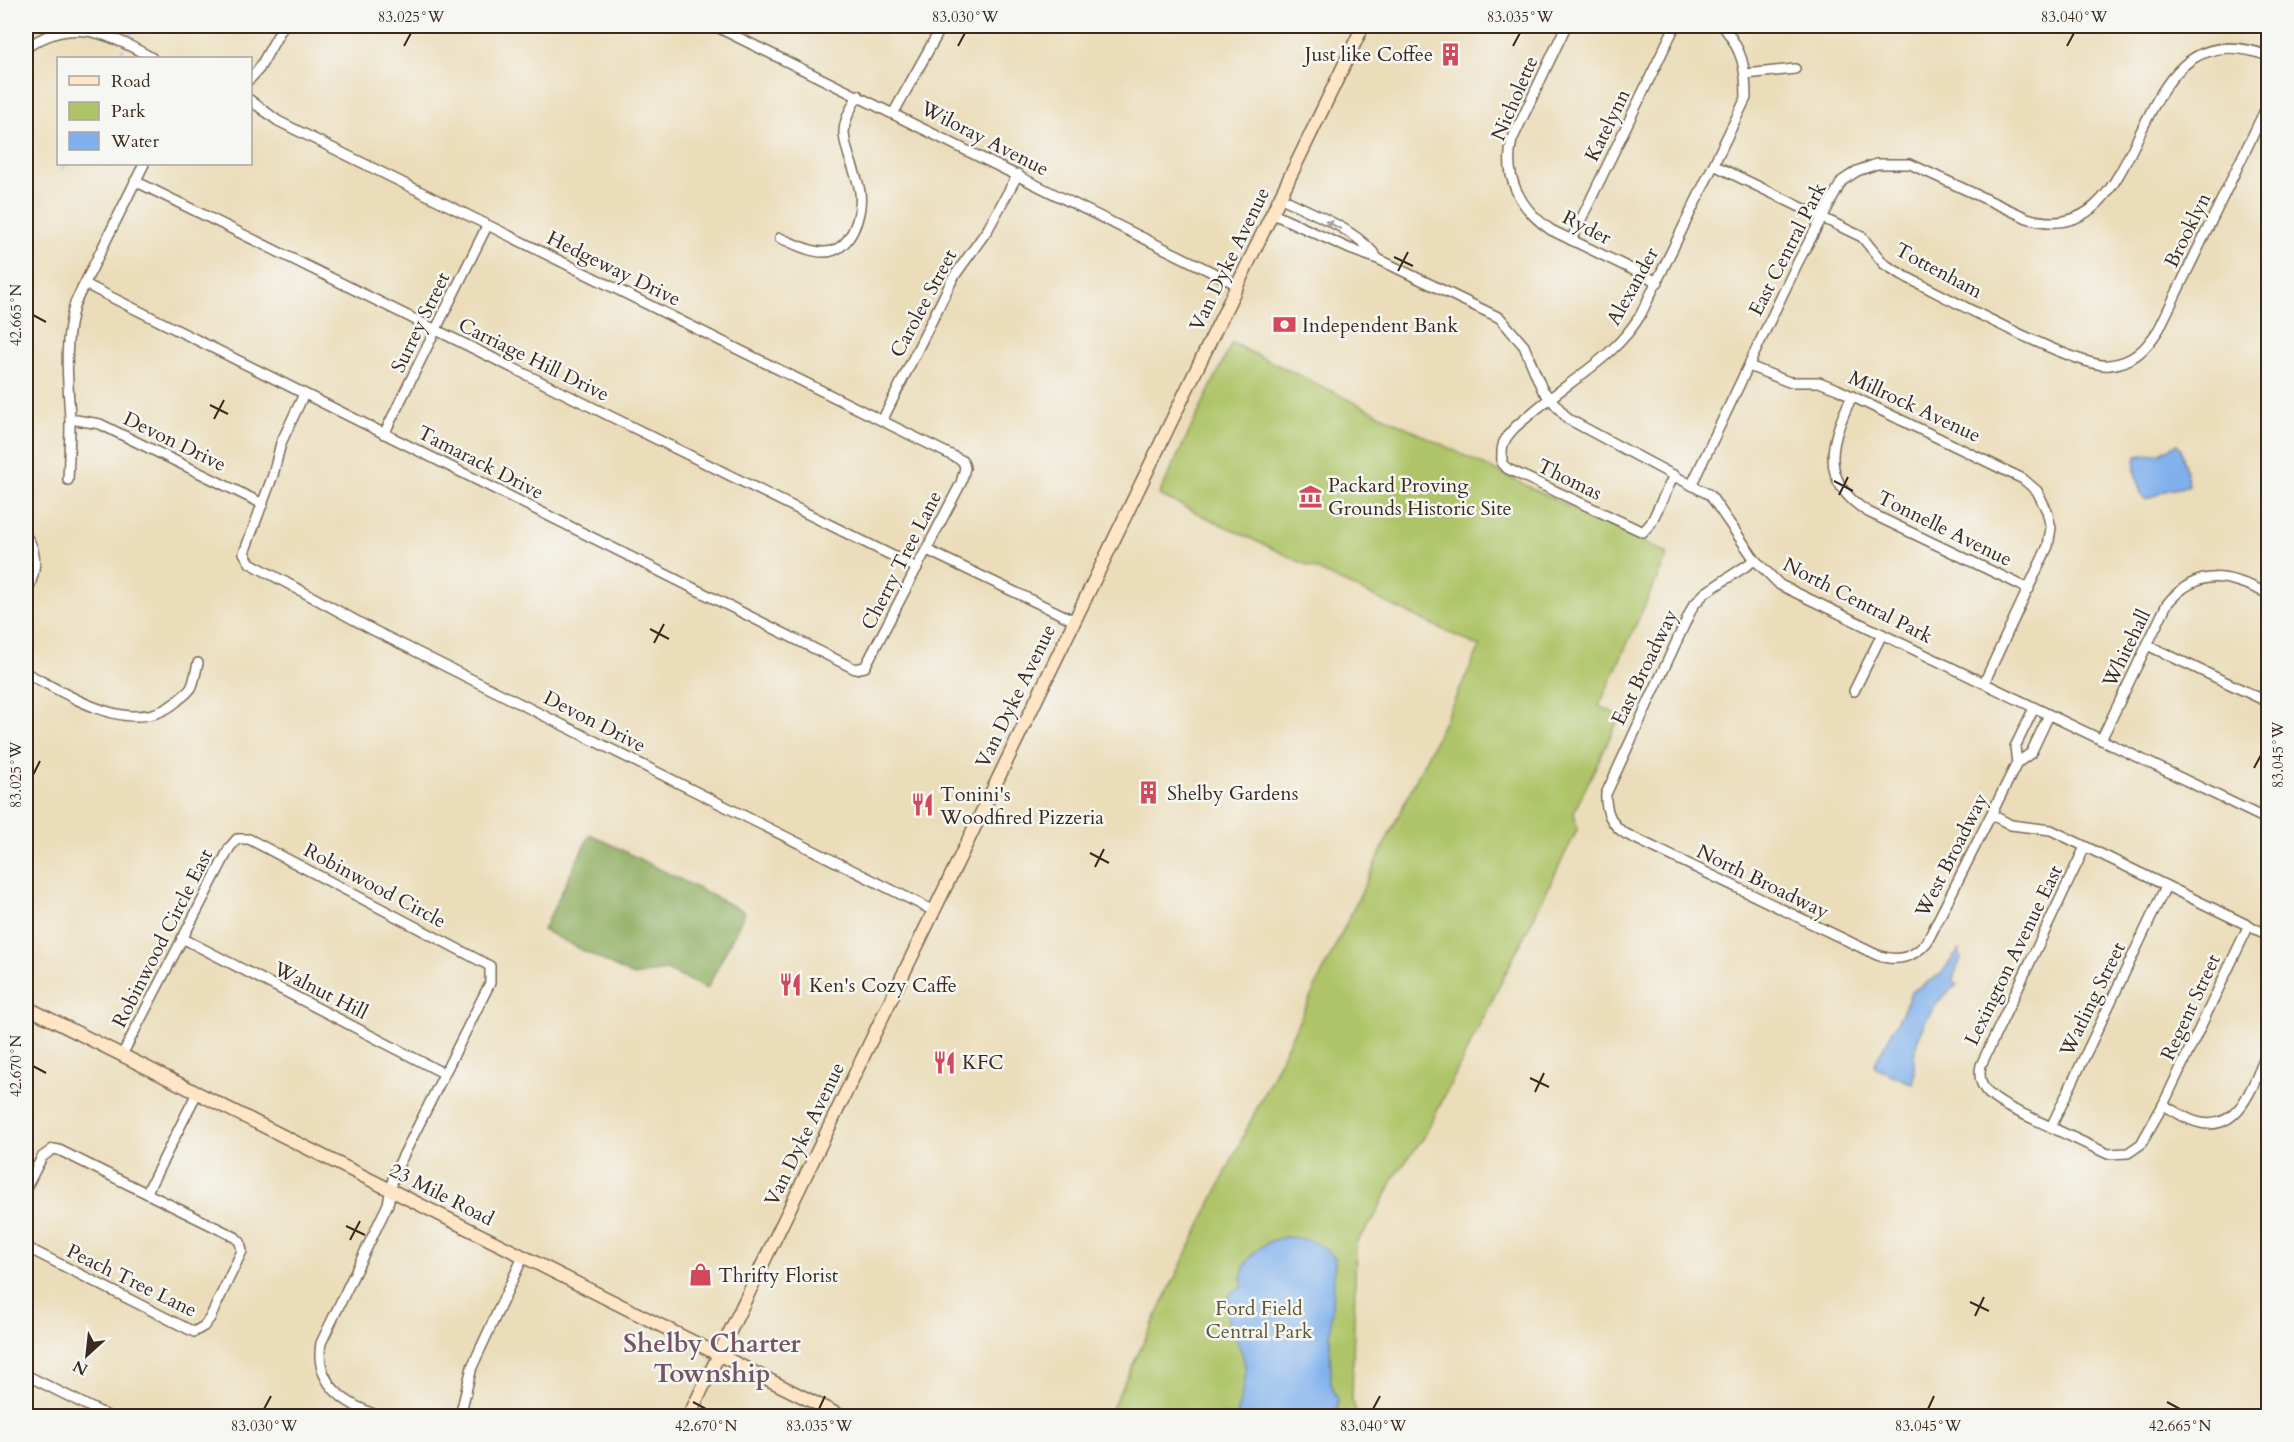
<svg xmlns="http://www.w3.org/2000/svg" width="2294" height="1442" viewBox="0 0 2294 1442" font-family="Cardo,serif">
  <rect width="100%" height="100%" fill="#f6f6f2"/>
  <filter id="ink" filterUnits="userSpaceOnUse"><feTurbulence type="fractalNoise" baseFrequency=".0167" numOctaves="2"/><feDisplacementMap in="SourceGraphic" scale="12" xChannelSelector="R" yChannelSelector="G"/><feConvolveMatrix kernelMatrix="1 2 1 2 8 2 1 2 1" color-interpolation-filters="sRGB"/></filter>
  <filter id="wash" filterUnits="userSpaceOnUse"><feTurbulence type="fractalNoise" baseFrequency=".008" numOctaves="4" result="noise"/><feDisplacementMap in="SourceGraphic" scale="24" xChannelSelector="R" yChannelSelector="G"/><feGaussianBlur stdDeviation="1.35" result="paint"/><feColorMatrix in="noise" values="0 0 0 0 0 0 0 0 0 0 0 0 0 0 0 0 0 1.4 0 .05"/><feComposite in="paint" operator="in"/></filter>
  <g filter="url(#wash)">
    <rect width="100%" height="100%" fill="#ebddba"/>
    <polygon fill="#afc468" stroke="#757743" stroke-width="1.5" points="1232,343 1668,554 1599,706 1620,716 1574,812 1577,830 1424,1137 1395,1176 1373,1220 1356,1243 1352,1400 1358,1416 1108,1416 1480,647 1159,495"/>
    <polygon fill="#8baa5c" stroke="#636a3d" stroke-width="1.5" points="590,834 745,912 707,989 666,970 633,976 543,930"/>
    <g fill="#80b1ec" stroke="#5e6e85" stroke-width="1.5">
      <path d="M2177,444L2181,448L2189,485C2181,489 2173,488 2165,491C2144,501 2143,505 2137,480C2135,471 2133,465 2137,456L2160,453Z"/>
      <path d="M1959,950L1961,958L1952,981L1957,985C1934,1000 1916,1031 1914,1060C1914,1068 1916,1076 1913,1084L1876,1068L1875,1064C1886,1039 1903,1017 1911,992L1941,974Z"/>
      <path d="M1284,1237C1306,1238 1319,1242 1335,1258L1330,1337L1331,1384L1338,1400L1337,1416H1237C1239,1399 1248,1382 1245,1365C1241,1336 1218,1326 1231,1292L1243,1287C1236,1262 1263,1241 1284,1237Z"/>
    </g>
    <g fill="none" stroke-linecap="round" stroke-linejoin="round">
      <g stroke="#80b1ec" stroke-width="2">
        <polyline points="129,37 134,26"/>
        <polyline points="118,58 123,49"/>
        <polyline points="62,169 65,164"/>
      </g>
    </g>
  </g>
  <g filter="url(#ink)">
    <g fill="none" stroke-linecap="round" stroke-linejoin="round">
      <defs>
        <g id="street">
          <polyline points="715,26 1238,285"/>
          <path d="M1566,26L1512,140C1503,177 1520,209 1551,230L1658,282"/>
          <path d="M26,48C71,16 109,33 152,58"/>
          <polyline points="1746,74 1795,69"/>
          <polyline points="250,79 259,69 283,26"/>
          <polyline points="894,112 942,26"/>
          <path d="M1714,165L1862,237L1884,264L1906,277C1941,294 2078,369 2109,365C2133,363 2146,349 2159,329L2268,104"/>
          <polyline points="135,181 917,568"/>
          <path d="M1280,197C1312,214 1358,229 1378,259"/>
          <polyline points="1273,214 1350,249 1378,259 1500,318 1524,346 1542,389 1568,419 1710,495 1755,560 1780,585 2268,820"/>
          <path d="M780,238C793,243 809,252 823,252C851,253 863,214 860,192C857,172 845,154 844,133C844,119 852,107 858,95"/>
          <polyline points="1571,240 1675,26"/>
          <polyline points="85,284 855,669 865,667 961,483 965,468 963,461 278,121 250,100"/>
          <polyline points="1749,366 1789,382 1819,382 1837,389 2023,479 2037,491 2047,511 2051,528 2048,546 1984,683"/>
          <polyline points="304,394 281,443 273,475 244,553 250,563 373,630 932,910"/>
          <path d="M1852,396C1830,442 1818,481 1868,512L2029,589"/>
          <polyline points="2268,403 2268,419"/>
          <polyline points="70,419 100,424 263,504"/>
          <polyline points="883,419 953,278 988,229 1018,174"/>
          <polyline points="384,434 487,226"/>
          <path d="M1674,475L1651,523L1643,532L1508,469L1502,464C1502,457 1501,448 1504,442C1510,429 1523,421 1533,412C1569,381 1617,356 1641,314L1746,98C1746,67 1742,50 1723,26"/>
          <path d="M68,480C69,459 70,439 70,419C68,379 63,343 75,303L144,164"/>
          <path d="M1692,484L1798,262L1842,181L1857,171L1877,164H1910L2027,218C2158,258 2120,0 2268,56"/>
          <path d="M26,536C40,555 35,574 26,594"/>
          <polyline points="927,550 1073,620"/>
          <path d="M1755,560L1705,593L1693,606L1606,794C1605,811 1612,826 1626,834L1877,955C1896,962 1914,958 1927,942L2017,763L2031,753L2049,715"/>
          <polyline points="2147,645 2268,702"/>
          <path d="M26,673C68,694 132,739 176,702C181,697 190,692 192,686C195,679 196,670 198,663"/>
          <polyline points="1854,691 1882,634"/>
          <path d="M2101,740L2167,604C2198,566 2230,575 2268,594"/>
          <polyline points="2017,763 2015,747 2034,708"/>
          <polyline points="1992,815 2011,825 2051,830 2268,935"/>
          <path d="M2085,847L1981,1065C1976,1087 1990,1097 2008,1107L2108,1154L2128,1153L2141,1144L2163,1105L2249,925"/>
          <polyline points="182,938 443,1073"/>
          <path d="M122,1055L230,847L237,839H249L490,966V983L394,1174L388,1204L321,1343C314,1383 345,1405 380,1416"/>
          <path d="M2163,1105C2175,1111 2188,1121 2201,1123C2242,1131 2254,1080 2268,1051"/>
          <polyline points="2051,1127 2166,886"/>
          <polyline points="26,1188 42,1157 53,1149 59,1150 235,1237 240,1242 242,1251 210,1318 204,1326 194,1332 26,1247"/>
          <polyline points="147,1192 197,1093"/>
          <polyline points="26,1375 108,1416"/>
          <polyline points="460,1416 472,1367 523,1257"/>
        </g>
        <g id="secondary">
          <polyline points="26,1007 841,1416"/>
          <polyline points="689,1416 1363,26"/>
        </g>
      </defs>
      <use href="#street" stroke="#796955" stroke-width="12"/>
      <use href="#secondary" stroke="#796955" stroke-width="15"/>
      <use href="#street" stroke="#fff" stroke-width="9"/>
      <use href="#secondary" stroke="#fde5c5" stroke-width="12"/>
    </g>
    <defs><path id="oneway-solid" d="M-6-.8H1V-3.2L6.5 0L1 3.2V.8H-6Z" transform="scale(1.5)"/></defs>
    <use fill="#a79f9a" href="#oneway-solid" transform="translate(1333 225) rotate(-152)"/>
  </g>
  <path fill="none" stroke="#3b2a1e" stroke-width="2" d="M404,46L411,33M958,46L965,33M1513,46L1520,33M2067,46L2074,33M1394,257L1413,266M1398,271L1408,252M33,315L46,322M210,405L228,414M214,419L224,400M1834,481L1853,491M1839,495L1848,477M650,629L669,639M654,643L664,624M2254,768L2261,755M33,775L40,761M1090,853L1109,863M1095,867L1104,849M33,1066L46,1073M1530,1078L1549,1087M1535,1092L1544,1073M346,1226L365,1235M350,1240L360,1221M1970,1302L1989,1311M1975,1316L1984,1297M693,1402L706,1409M2167,1402L2180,1409M264,1409L271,1396M819,1409L825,1396M1373,1409L1380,1396M1928,1409L1934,1396"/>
  <defs>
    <symbol id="building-bare" viewBox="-9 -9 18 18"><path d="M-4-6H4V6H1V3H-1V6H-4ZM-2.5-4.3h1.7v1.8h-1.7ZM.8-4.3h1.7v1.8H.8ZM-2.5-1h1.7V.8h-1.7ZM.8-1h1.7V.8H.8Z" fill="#d1495b" stroke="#f6f6f2" stroke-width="2.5" paint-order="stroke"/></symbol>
    <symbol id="bank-bare" viewBox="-9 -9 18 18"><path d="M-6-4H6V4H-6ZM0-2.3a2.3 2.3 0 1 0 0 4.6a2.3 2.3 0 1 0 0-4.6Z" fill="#d1495b" stroke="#f6f6f2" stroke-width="2.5" paint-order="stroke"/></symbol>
    <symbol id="museum-bare" viewBox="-9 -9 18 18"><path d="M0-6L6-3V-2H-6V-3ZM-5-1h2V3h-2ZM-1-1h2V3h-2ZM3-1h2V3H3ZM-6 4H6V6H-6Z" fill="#d1495b" stroke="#f6f6f2" stroke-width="2.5" paint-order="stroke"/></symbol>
    <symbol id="restaurant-bare" viewBox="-9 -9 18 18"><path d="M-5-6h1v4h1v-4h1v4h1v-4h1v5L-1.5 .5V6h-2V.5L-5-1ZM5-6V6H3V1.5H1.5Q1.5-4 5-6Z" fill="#d1495b" stroke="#f6f6f2" stroke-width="2.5" paint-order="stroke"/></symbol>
    <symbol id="shop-bare" viewBox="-9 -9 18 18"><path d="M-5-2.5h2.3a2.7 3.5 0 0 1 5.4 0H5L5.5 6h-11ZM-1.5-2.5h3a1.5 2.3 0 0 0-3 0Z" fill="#d1495b" stroke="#f6f6f2" stroke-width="2.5" paint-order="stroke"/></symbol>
  </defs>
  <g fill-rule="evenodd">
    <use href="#building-bare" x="1434" y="38" width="33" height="33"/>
    <use href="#bank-bare" x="1268" y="308" width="33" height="33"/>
    <use href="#museum-bare" x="1294" y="480" width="33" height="33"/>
    <use href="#building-bare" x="1132" y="776" width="33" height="33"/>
    <use href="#restaurant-bare" x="906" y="788" width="33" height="33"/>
    <use href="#restaurant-bare" x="774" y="968" width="33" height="33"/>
    <use href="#restaurant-bare" x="928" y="1046" width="33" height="33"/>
    <use href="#shop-bare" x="684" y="1258" width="33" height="33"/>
  </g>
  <g text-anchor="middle" stroke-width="5" stroke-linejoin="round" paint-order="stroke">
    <g font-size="20" fill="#3b2a1e" stroke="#f6f6f2" text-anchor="start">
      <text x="1433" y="61" text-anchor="end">Just like Coffee</text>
      <text x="1302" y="332">Independent Bank</text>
      <text x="1328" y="492">Packard Proving<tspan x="1328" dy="23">Grounds Historic Site</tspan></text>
      <text x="1167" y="800">Shelby Gardens</text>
      <text x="940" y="801">Tonini's<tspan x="940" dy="23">Woodfired Pizzeria</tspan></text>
      <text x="809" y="992">Ken's Cozy Caffe</text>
      <text x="962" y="1069">KFC</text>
      <text x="718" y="1282">Thrifty Florist</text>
    </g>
    <g font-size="20" fill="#3b2a1e" stroke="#f6f6f2">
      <text transform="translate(1514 98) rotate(-67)" y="7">Nicholette</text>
      <text transform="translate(1607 125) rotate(-64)" y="7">Katelynn</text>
      <text transform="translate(985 138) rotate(27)" y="7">Wiloray Avenue</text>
      <text transform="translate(1587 227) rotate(27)" y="7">Ryder</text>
      <text transform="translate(2187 230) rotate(-64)" y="7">Brooklyn</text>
      <text transform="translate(1787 249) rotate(-63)" y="7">East Central Park</text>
      <text transform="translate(1229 259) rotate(-64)" y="7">Van Dyke Avenue</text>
      <text transform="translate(614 268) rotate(26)" y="7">Hedgeway Drive</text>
      <text transform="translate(1939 270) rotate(28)" y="7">Tottenham</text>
      <text transform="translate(1632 286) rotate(-61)" y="7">Alexander</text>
      <text transform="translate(923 303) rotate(-62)" y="7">Carolee Street</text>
      <text transform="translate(420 322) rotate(-64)" y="7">Surrey Street</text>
      <text transform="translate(534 359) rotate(26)" y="7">Carriage Hill Drive</text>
      <text transform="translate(1915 406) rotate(25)" y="7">Millrock Avenue</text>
      <text transform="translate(175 441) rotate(26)" y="7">Devon Drive</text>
      <text transform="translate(481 462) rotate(27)" y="7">Tamarack Drive</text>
      <text transform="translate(1570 479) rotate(26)" y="7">Thomas</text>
      <text transform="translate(1945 528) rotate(26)" y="7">Tonnelle Avenue</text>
      <text transform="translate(901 560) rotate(-63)" y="7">Cherry Tree Lane</text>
      <text transform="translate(1858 600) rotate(27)" y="7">North Central Park</text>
      <text transform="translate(2126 648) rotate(-64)" y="7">Whitehall</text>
      <text transform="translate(1644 667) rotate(-64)" y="7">East Broadway</text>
      <text transform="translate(1015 696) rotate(-64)" y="7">Van Dyke Avenue</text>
      <text transform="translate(595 721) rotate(27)" y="7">Devon Drive</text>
      <text transform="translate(1951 855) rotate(-63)" y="7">West Broadway</text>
      <text transform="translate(1763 881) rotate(26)" y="7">North Broadway</text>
      <text transform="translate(375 885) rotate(28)" y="7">Robinwood Circle</text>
      <text transform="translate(162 938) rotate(-63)" y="7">Robinwood Circle East</text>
      <text transform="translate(2013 955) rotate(-64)" y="7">Lexington Avenue East</text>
      <text transform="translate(321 990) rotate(27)" y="7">Walnut Hill</text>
      <text transform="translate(2092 999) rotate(-64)" y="7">Watling Street</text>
      <text transform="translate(2190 1007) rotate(-65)" y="7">Regent Street</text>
      <text transform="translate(804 1134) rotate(-64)" y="7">Van Dyke Avenue</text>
      <text transform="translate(442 1194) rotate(27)" y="7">23 Mile Road</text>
      <text transform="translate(132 1280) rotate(26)" y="7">Peach Tree Lane</text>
    </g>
    <g font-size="20" fill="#5e5834" stroke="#f6f6f2">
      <text x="1259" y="1315">Ford Field<tspan x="1259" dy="23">Central Park</tspan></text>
    </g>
    <g font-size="26" font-weight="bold" fill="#735563" stroke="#f6f6f2">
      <text x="712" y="1352">Shelby Charter<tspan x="712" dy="30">Township</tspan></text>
    </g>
  </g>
  <rect width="2294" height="1442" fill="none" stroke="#f6f6f2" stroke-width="66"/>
  <rect x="57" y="57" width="195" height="108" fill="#f6f6f2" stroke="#aba49d" stroke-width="1.5"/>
  <rect x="69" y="76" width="30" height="9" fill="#fde5c5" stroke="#aba49d" stroke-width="1.5"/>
  <text x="111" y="87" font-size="18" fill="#3b2a1e">Road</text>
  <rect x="69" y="102" width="30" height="18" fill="#afc468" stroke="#aba49d" stroke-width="1.5"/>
  <text x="111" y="117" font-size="18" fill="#3b2a1e">Park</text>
  <rect x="69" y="132" width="30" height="18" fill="#80b1ec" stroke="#aba49d" stroke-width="1.5"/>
  <text x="111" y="147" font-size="18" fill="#3b2a1e">Water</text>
  <g transform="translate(87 1355) rotate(207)" stroke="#f6f6f2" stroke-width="4.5" paint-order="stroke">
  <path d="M0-4.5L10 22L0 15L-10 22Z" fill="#3b2a1e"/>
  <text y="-9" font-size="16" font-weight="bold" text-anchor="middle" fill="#3b2a1e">N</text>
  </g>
  <rect x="33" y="33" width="2228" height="1376" fill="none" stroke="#3b2a1e" stroke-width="2"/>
  <g font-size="15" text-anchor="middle" fill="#3b2a1e">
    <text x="411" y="22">83.025°W</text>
    <text x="965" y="22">83.030°W</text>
    <text x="1520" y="22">83.035°W</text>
    <text x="2074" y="22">83.040°W</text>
    <text transform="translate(16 315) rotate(-90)" y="5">42.665°N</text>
    <text transform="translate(2278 755) rotate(-90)" y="5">83.045°W</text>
    <text transform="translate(16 775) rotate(-90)" y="5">83.025°W</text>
    <text transform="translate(16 1066) rotate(-90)" y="5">42.670°N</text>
    <text x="264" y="1431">83.030°W</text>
    <text x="706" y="1431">42.670°N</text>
    <text x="819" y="1431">83.035°W</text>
    <text x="1373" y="1431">83.040°W</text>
    <text x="1928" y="1431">83.045°W</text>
    <text x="2180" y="1431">42.665°N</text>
  </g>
</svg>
